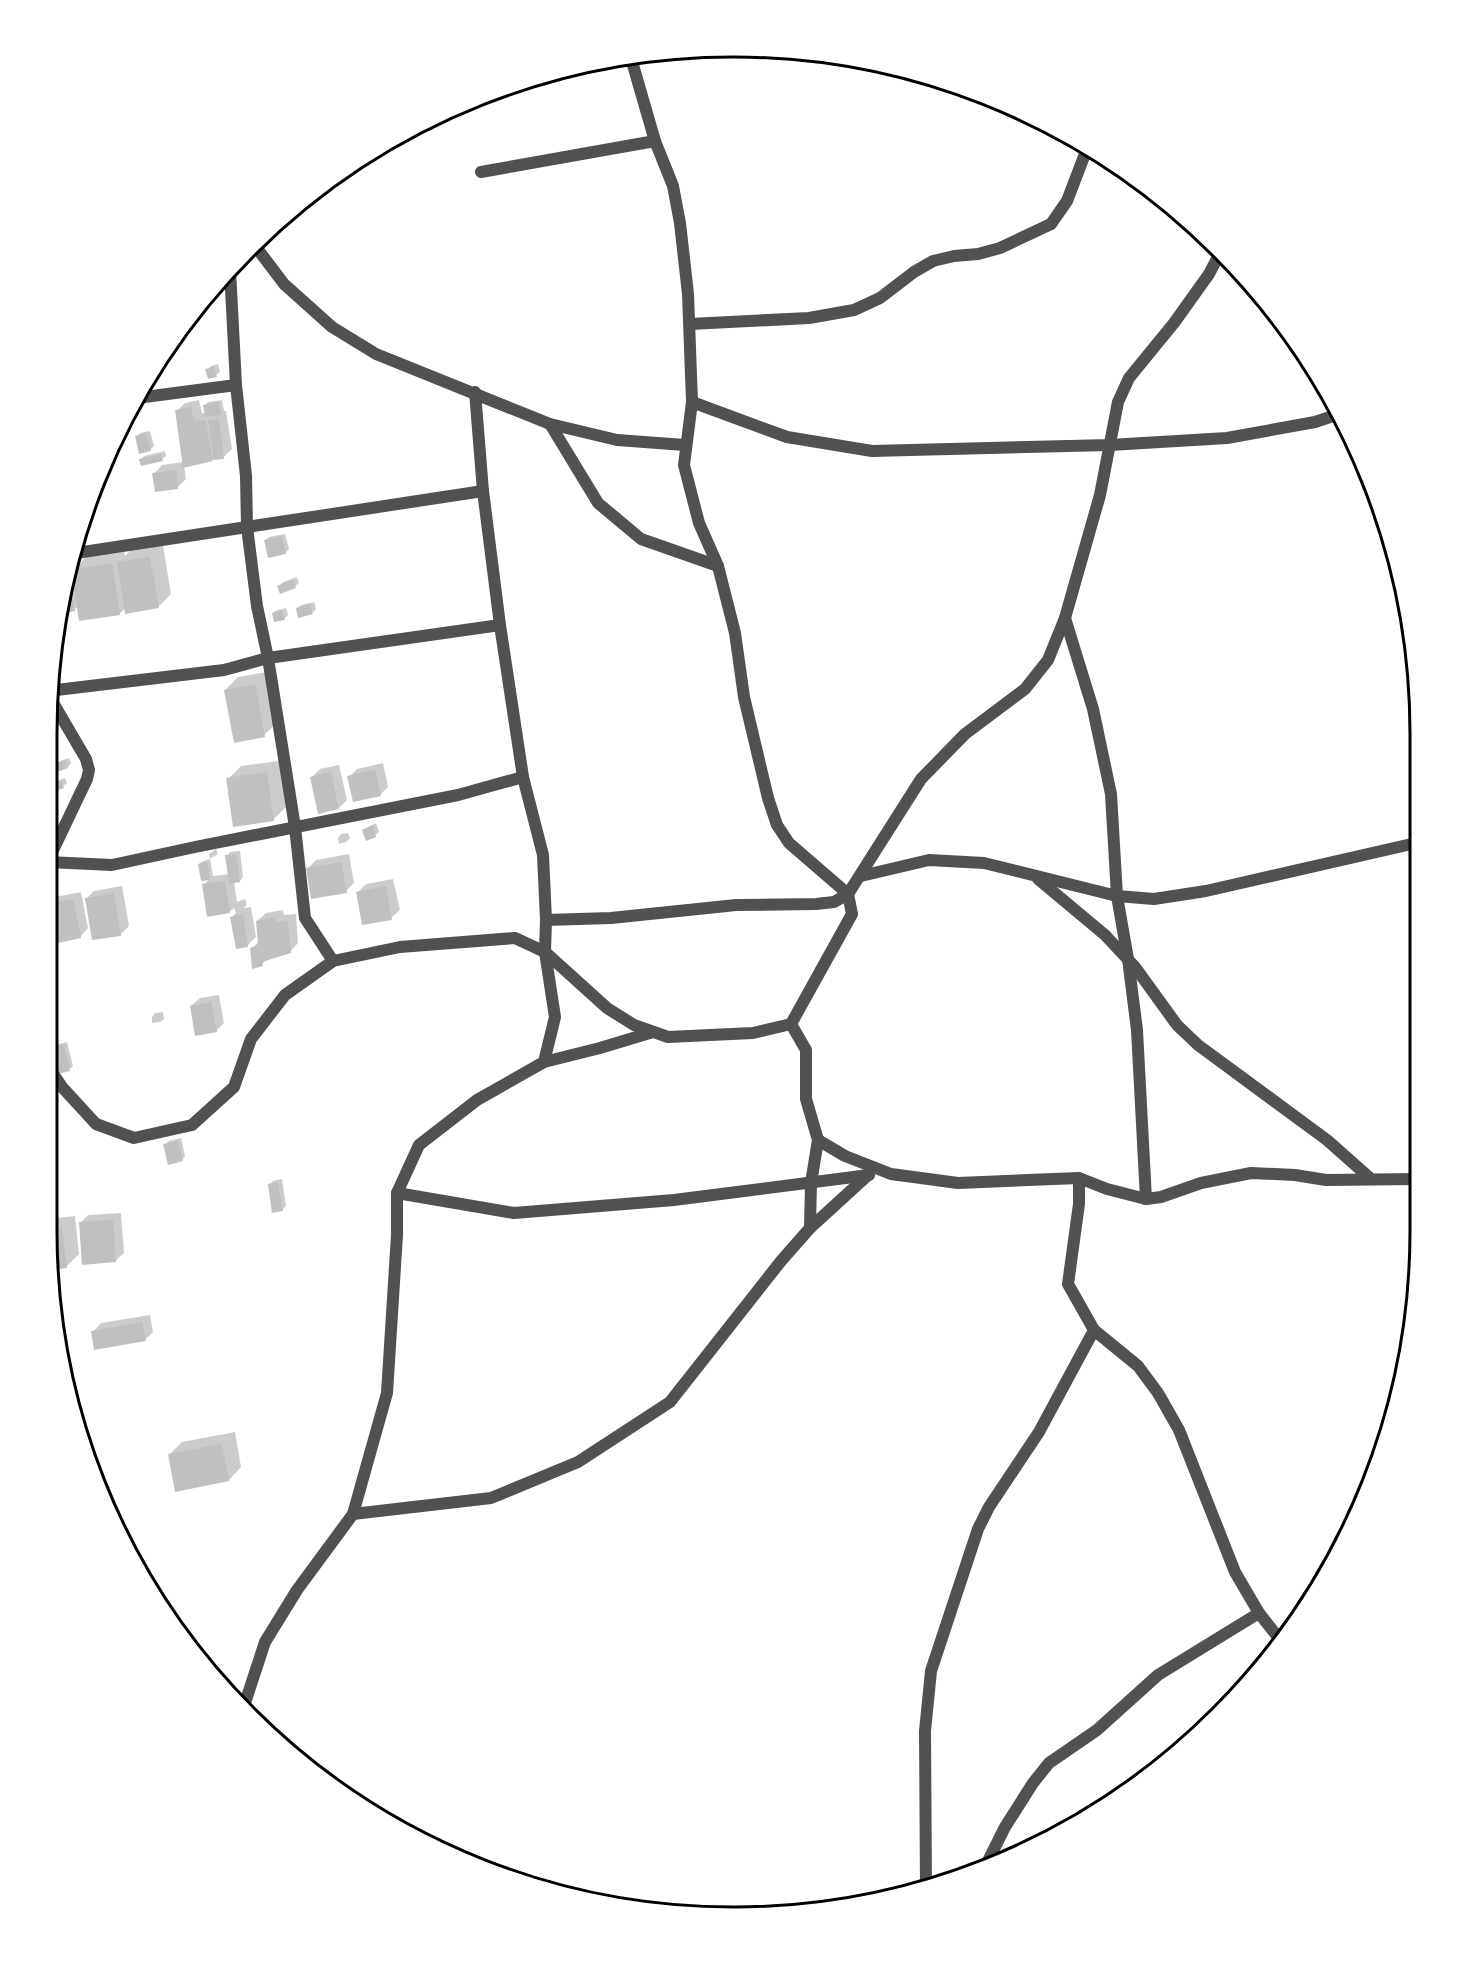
<svg xmlns="http://www.w3.org/2000/svg" width="1467" height="1964" viewBox="0 0 1467 1964" font-family="Helvetica,sans-serif">
  <rect width="100%" height="100%" fill="#fff"/>
  <g fill="#0003">
    <polygon points="218,364 220,372 216,375 207,370 211,366"/>
    <polygon points="199,400 202,413 206,413 205,405 208,402 222,400 224,411 226,411 232,449 224,457 184,466 186,479 177,488 154,474 162,465 184,462 177,411 185,403"/>
    <polygon points="150,431 154,446 150,450 137,437 140,433"/>
    <polygon points="165,451 166,456 162,459 141,460 144,456"/>
    <polygon points="285,534 289,549 285,553 265,541 269,537"/>
    <polygon points="163,545 171,594 158,607 126,608 119,614 78,606 74,610 63,612 63,609 61,611 67,574 73,573 73,570 86,557 124,552 125,556 131,550"/>
    <polygon points="297,577 299,583 295,586 279,586 283,582"/>
    <polygon points="314,602 316,609 312,613 298,608 301,605"/>
    <polygon points="286,608 288,615 284,619 273,613 277,610"/>
    <polygon points="267,672 277,723 264,735 225,690 238,677"/>
    <polygon points="50,714 58,744 48,753 48,715"/>
    <polygon points="69,758 71,763 68,767 56,764 60,761"/>
    <polygon points="279,761 286,807 273,820 228,779 241,766"/>
    <polygon points="383,763 388,787 380,795 349,777 357,769"/>
    <polygon points="339,765 347,800 339,808 312,777 320,769"/>
    <polygon points="65,778 67,783 63,786 50,786 53,783"/>
    <polygon points="376,823 379,832 375,835 363,830"/>
    <polygon points="348,833 350,838 346,842 339,844 338,838 341,834"/>
    <polygon points="216,849 218,854 210,859 213,876 229,874 227,856 230,852 240,851 243,877 240,881 234,882 237,902 245,899 247,905 243,908 251,907 256,937 248,945 237,947 232,917 236,913 234,908 229,912 204,885 210,878 202,880 199,864 203,861 210,859 209,854"/>
    <polygon points="349,854 354,883 346,891 308,868 316,860"/>
    <polygon points="393,879 400,910 391,918 358,892 366,884"/>
    <polygon points="122,886 129,926 121,934 93,939 86,899 94,891"/>
    <polygon points="81,892 88,928 80,937 47,905 55,897"/>
    <polygon points="283,910 284,915 296,914 298,943 290,952 269,958 262,964 252,949 257,943 260,944 257,921 266,913"/>
    <polygon points="219,995 224,1023 216,1031 191,1006 200,998"/>
    <polygon points="163,1012 164,1019 160,1022 152,1023 152,1017 155,1013"/>
    <polygon points="67,1042 73,1066 70,1069 52,1048 56,1045"/>
    <polygon points="181,1138 185,1156 182,1160 165,1144 169,1141"/>
    <polygon points="282,1179 286,1206 282,1210 269,1185 273,1181"/>
    <polygon points="121,1213 124,1253 115,1261 80,1223 88,1215"/>
    <polygon points="75,1216 79,1254 66,1267 51,1268 47,1219"/>
    <polygon points="150,1315 153,1332 145,1340 93,1332 101,1323"/>
    <polygon points="235,1432 241,1467 229,1480 169,1455 182,1442"/>
  </g>
  <g fill="#c0c0c0">
    <polygon points="214,367 217,377 208,379 205,369"/>
    <polygon points="219,402 221,415 205,417 203,405"/>
    <polygon points="191,407 194,421 206,420 213,461 183,468 175,410"/>
    <polygon points="219,419 224,459 214,460 208,420"/>
    <polygon points="146,433 151,451 139,454 135,436"/>
    <polygon points="161,454 163,461 141,466 139,459"/>
    <polygon points="176,470 178,489 155,492 152,473"/>
    <polygon points="282,536 286,554 268,558 264,540"/>
    <polygon points="150,557 159,608 125,614 117,562"/>
    <polygon points="112,564 120,615 79,621 71,569"/>
    <polygon points="70,580 75,611 62,614 66,581"/>
    <polygon points="293,580 296,588 280,594 277,586"/>
    <polygon points="310,604 313,614 298,618 296,608"/>
    <polygon points="282,610 285,620 274,622 272,613"/>
    <polygon points="255,684 265,737 234,743 224,690"/>
    <polygon points="66,760 68,768 57,772 54,764"/>
    <polygon points="375,770 381,796 353,802 347,776"/>
    <polygon points="267,772 274,821 233,827 226,778"/>
    <polygon points="331,772 339,809 318,814 310,777"/>
    <polygon points="61,781 64,788 50,793 48,786"/>
    <polygon points="372,825 376,837 366,841 362,830"/>
    <polygon points="236,854 240,882 229,884 225,855"/>
    <polygon points="207,862 210,880 201,881 198,864"/>
    <polygon points="341,862 347,893 311,899 306,868"/>
    <polygon points="225,881 230,913 207,917 202,884"/>
    <polygon points="386,886 392,920 362,925 356,892"/>
    <polygon points="114,893 121,936 92,940 85,898"/>
    <polygon points="73,899 81,938 53,944 47,916 47,904"/>
    <polygon points="243,914 248,947 236,949 230,917"/>
    <polygon points="275,917 276,922 288,921 291,953 262,962 263,966 252,969 250,948 258,945 256,921"/>
    <polygon points="211,1002 217,1032 195,1036 190,1006"/>
    <polygon points="64,1045 70,1071 57,1074 51,1048"/>
    <polygon points="178,1141 183,1161 168,1165 163,1144"/>
    <polygon points="278,1182 283,1211 272,1213 268,1184"/>
    <polygon points="113,1220 116,1262 82,1265 79,1222"/>
    <polygon points="62,1228 67,1268 52,1270 47,1230"/>
    <polygon points="142,1322 146,1341 94,1350 91,1331"/>
    <polygon points="222,1444 229,1481 175,1492 168,1454"/>
  </g>
  <g fill="none" stroke-linecap="round" stroke-linejoin="round">
    <g stroke="#515151" stroke-width="12">
      <polyline points="631,58 655,141 673,186 680,223 688,294 692,402 684,465 699,523 718,566 735,633 744,697 768,798 777,825 789,843 848,894 852,914 791,1024"/>
      <polyline points="481,172 655,141"/>
      <polyline points="253,243 284,284 332,327 376,354 550,424 617,440 685,445"/>
      <polyline points="690,324 809,318 854,310 880,298 914,272 933,261 954,256 978,254 1000,248 1051,224 1067,201 1088,146"/>
      <polyline points="137,398 236,385"/>
      <polyline points="692,402 787,437 872,451 1110,445 1227,438 1315,422 1336,415"/>
      <polyline points="550,424 598,503 641,539 718,566"/>
      <polyline points="70,554 483,491"/>
      <polyline points="1065,618 1093,709 1111,794 1117,896 1128,959 1137,1030 1146,1199"/>
      <polyline points="48,691 224,670 268,658 257,606 247,527 246,476 236,385 230,270"/>
      <polyline points="48,862 112,865 195,847 458,795 523,777"/>
      <polyline points="47,863 87,779 89,770 86,759 48,694"/>
      <polyline points="861,876 929,860 984,863 1117,896 1154,899 1206,891 1416,843"/>
      <polyline points="1038,879 1105,935 1135,967 1177,1025 1198,1045 1327,1140 1371,1179"/>
      <polyline points="546,920 611,918 736,905 816,904 834,902 848,894 921,779 965,734 1025,689 1048,660 1065,618 1100,495 1118,402 1129,378 1174,323 1209,274 1220,253"/>
      <polyline points="333,961 305,918 295,827 268,658 500,625"/>
      <polyline points="544,1062 600,1048 653,1032"/>
      <polyline points="47,1065 62,1087 96,1124 134,1138 192,1125 234,1087 251,1039 285,995 333,961 400,947 515,938 545,952 607,1008 634,1025 668,1037 753,1033 791,1024 806,1050 806,1099 818,1140 845,1156 891,1174 958,1183 1079,1178 1107,1189 1146,1199 1161,1197 1201,1183 1251,1173 1295,1175 1326,1180 1418,1179"/>
      <polyline points="1079,1178 1079,1204 1068,1284 1094,1330 1138,1366 1158,1393 1179,1430 1235,1572 1259,1613 1281,1641"/>
      <polyline points="397,1193 514,1213 674,1200 869,1175"/>
      <polyline points="810,1228 811,1183 818,1140"/>
      <polyline points="353,1514 491,1498 578,1462 670,1402 781,1261 810,1228 868,1175"/>
      <polyline points="243,1709 265,1642 297,1590 353,1514 387,1393 397,1235 397,1193 419,1145 477,1100 544,1062 555,1017 545,952 546,920 543,855 523,777 500,625 483,491 475,392"/>
      <polyline points="984,1869 1005,1827 1033,1783 1049,1763 1097,1730 1158,1675 1259,1613"/>
      <polyline points="926,1887 925,1731 931,1671 978,1529 989,1507 1039,1432 1094,1330"/>
    </g>
  </g>
  <path d="M0 0H1467V1964H0ZM733 57H734A676 676 0 0 1 1410 733V1231A676 676 0 0 1 734 1907H733A676 676 0 0 1 57 1231V733A676 676 0 0 1 733 57Z" fill="#fff" fill-rule="evenodd"/>
  <path fill="none" stroke="#000" stroke-width="3" d="M733 57H734A676 676 0 0 1 1410 733V1231A676 676 0 0 1 734 1907H733A676 676 0 0 1 57 1231V733A676 676 0 0 1 733 57Z"/>
</svg>
